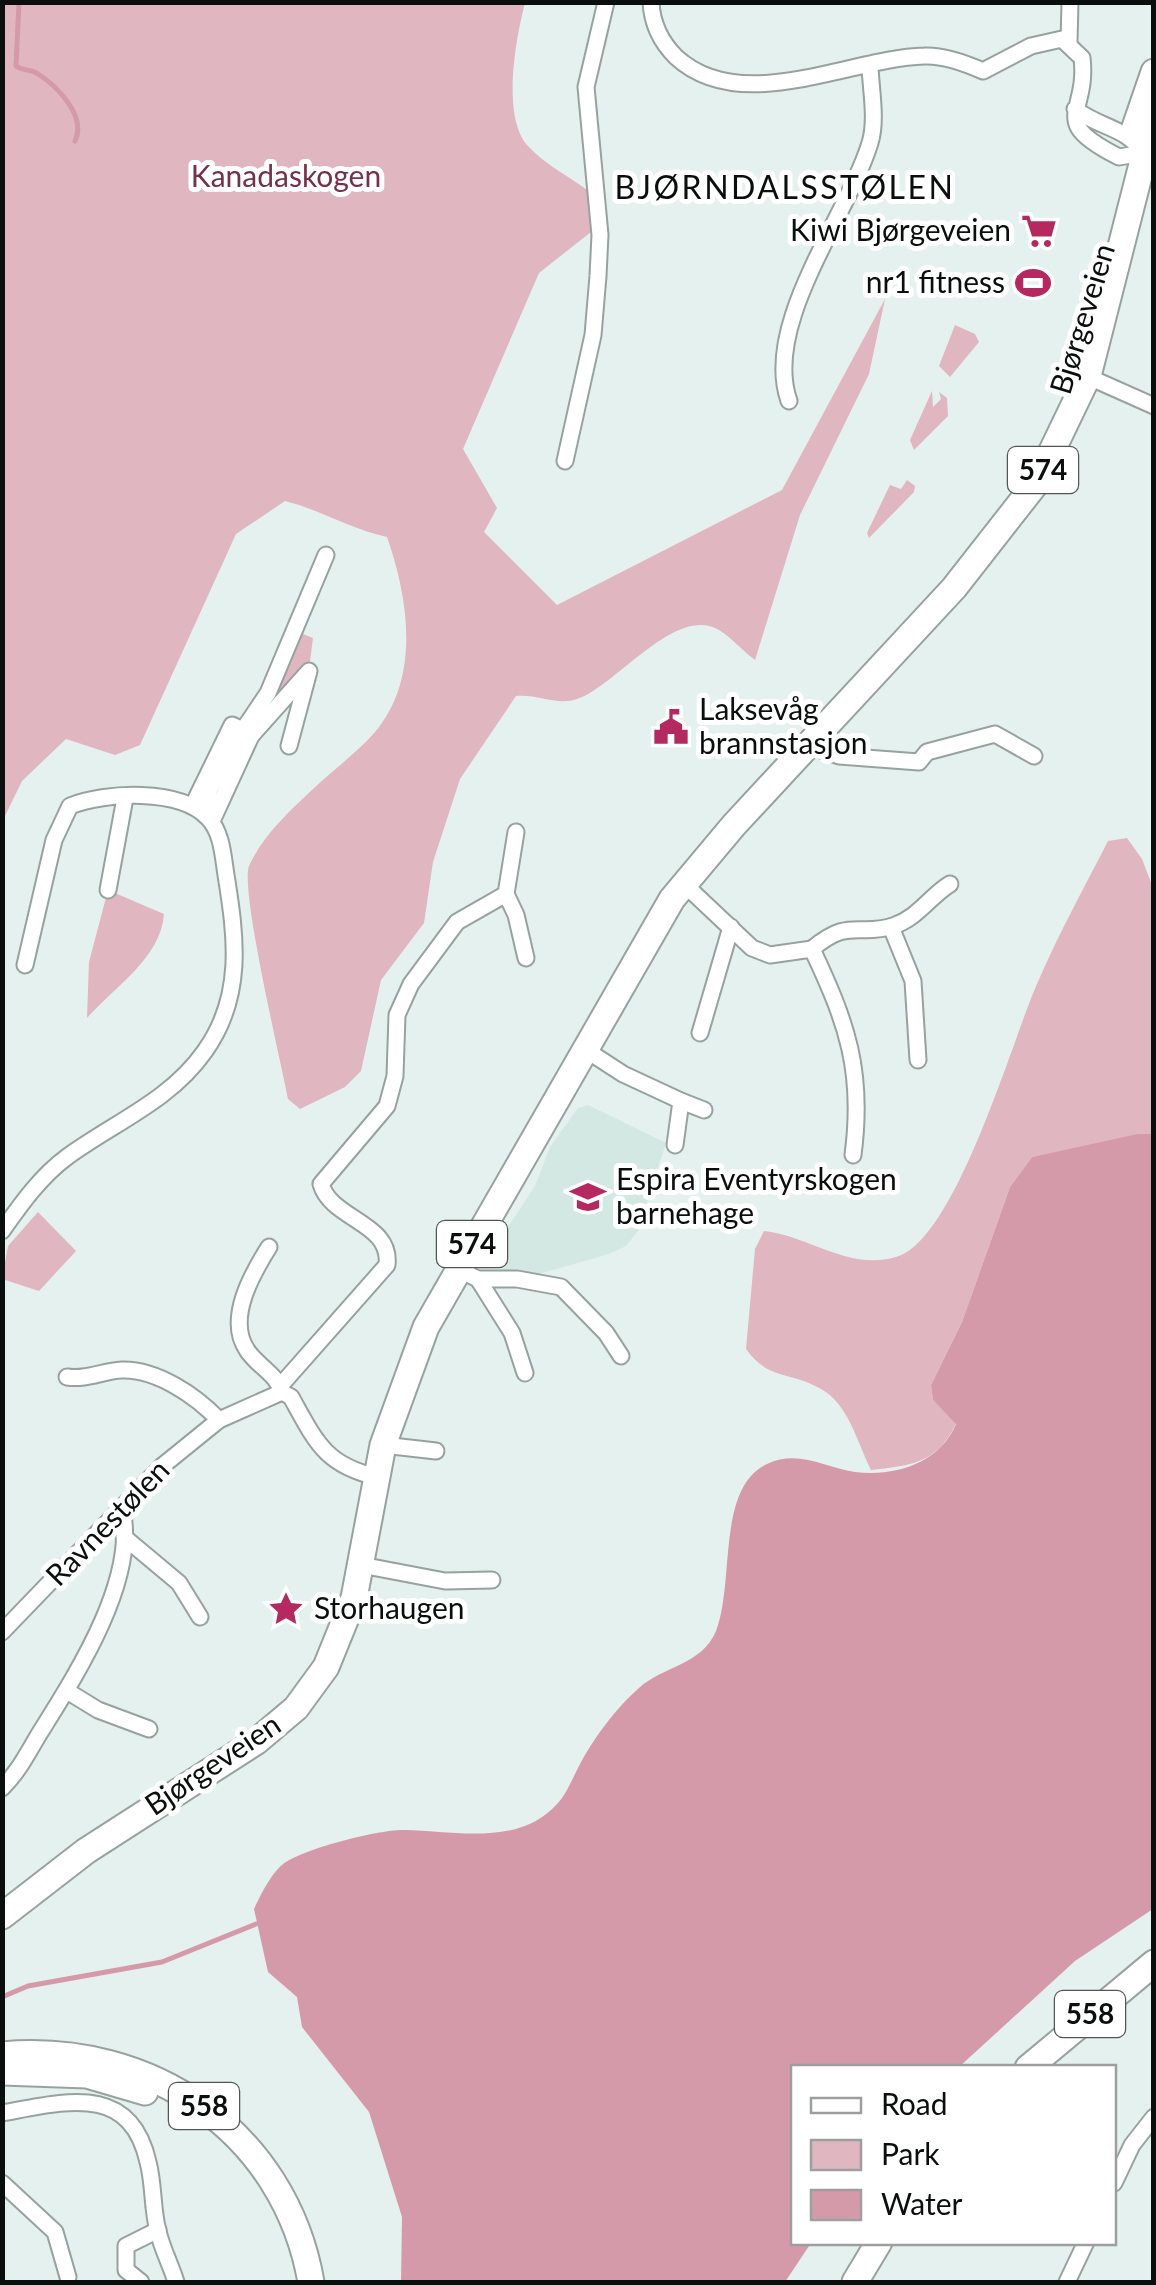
<svg xmlns="http://www.w3.org/2000/svg" width="1156" height="2285" viewBox="0 0 1156 2285" font-family="Lato,sans-serif">
  <rect width="100%" height="100%" fill="#e5f1ee"/>
  <polygon fill="#d3e8e2" points="588,1105 666,1143 638,1231 626,1246 609,1254 532,1276 505,1271 492,1261 491,1253 535,1186 550,1147 578,1108"/>
  <g fill="#e0b6c1">
    <path d="M2,3H525C516,37 501,117 528,146C544,164 570,177 590,192L591,232L539,273L463,449L497,508L484,532L557,605L782,490L885,299L869,374L800,515L755,660C743,651 732,638 719,630C676,604 616,686 577,699C557,706 538,694 516,696L460,779L433,862L424,923L381,980L361,1071L345,1087L300,1109L288,1099C281,1062 240,890 249,866C262,837 289,811 312,790C333,770 361,750 379,727C420,673 408,597 387,537C350,529 321,510 285,501L236,534L140,745L115,755L66,739L22,781L3,820Z"/>
    <polygon points="955,325 975,334 979,342 950,377 939,366"/>
    <polygon points="932,391 933,407 941,399 939,392 947,398 948,416 914,450 910,440"/>
    <polygon points="907,480 915,486 914,492 869,538 867,533 890,485 901,489"/>
    <polygon points="298,632 313,638 310,661 262,720"/>
    <path d="M1127,838L1142,859L1153,888V1134L1032,1157L1010,1187L962,1322L931,1385L933,1400L956,1423C939,1463 909,1466 871,1470C858,1444 848,1403 821,1389C791,1371 769,1381 746,1349L755,1249L764,1231C810,1236 848,1271 896,1257C956,1240 1012,1040 1037,984C1058,935 1084,888 1108,841Z"/>
    <path d="M108,890L164,914C161,958 114,987 87,1018L89,962Z"/>
    <polygon points="38,1212 76,1251 39,1291 2,1279 8,1246"/>
  </g>
  <path fill="#d59aaa" d="M1138,1134H1154L1153,1909L1075,1961L959,2067L794,2068V2242L811,2243L785,2282H401L402,2217L369,2112L302,2027L297,1997L268,1972L254,1909C260,1896 271,1874 282,1865C301,1849 380,1829 405,1830C452,1831 513,1845 551,1810C566,1797 570,1783 579,1766C593,1739 616,1708 639,1688C663,1666 702,1665 716,1631C735,1582 716,1488 767,1464C799,1449 825,1468 855,1472C895,1477 940,1463 956,1424L933,1400L931,1385L962,1322L1010,1187L1032,1157Z"/>
  <g fill="none" stroke-linecap="round" stroke-linejoin="round">
    <g stroke="#d59aaa" stroke-width="5">
      <path d="M19,2L16,66C24,72 30,68 38,74C57,86 87,116 75,141"/>
      <polyline points="2,1997 28,1986 162,1962 256,1924"/>
    </g>
    <defs>
      <g id="street">
        <path d="M651,2C652,24 661,42 676,57C741,117 850,58 924,56C944,55 965,63 983,71L1031,46L1062,39L1082,58C1089,115 1046,120 1119,157L1143,153C1127,127 1099,128 1075,109"/>
        <polyline points="1069,42 1070,2"/>
        <polyline points="1073,370 1154,406"/>
        <path d="M789,401C762,324 847,217 870,143C877,120 871,91 870,67"/>
        <polyline points="565,461 593,335 598,276 600,235 586,87 606,2"/>
        <polyline points="809,746 839,756 919,762 927,752 995,734 1034,756"/>
        <polyline points="193,805 232,725 243,730 268,693 326,555"/>
        <polyline points="204,814 210,789 243,730 251,736 309,671 289,746"/>
        <polyline points="212,821 251,736"/>
        <path d="M684,884L752,948L770,955L812,949C847,1023 864,1071 853,1155"/>
        <polyline points="108,890 125,798"/>
        <polyline points="506,894 516,915 526,958"/>
        <polyline points="891,927 913,981 918,1060"/>
        <path d="M812,949C850,917 858,937 893,926C918,918 930,896 950,884"/>
        <polyline points="700,1033 731,927"/>
        <polyline points="583,1048 623,1074 681,1101 675,1145"/>
        <polyline points="681,1101 704,1110"/>
        <path d="M2,1231C21,1204 41,1176 67,1157C115,1122 170,1101 205,1051C244,996 236,937 226,875C223,856 222,832 208,818C180,788 105,792 70,806L54,840L25,965"/>
        <path d="M269,1247C252,1274 226,1319 247,1350C256,1365 277,1374 282,1392"/>
        <polyline points="457,1269 478,1279 517,1279 561,1287 606,1333 621,1356"/>
        <polyline points="478,1279 512,1333 525,1373"/>
        <path d="M67,1377C87,1380 102,1371 122,1370C157,1369 196,1396 219,1420"/>
        <path d="M281,1385L387,1265C392,1222 331,1220 321,1184L387,1106L395,1076L397,1015L411,984L457,922L506,894L516,832"/>
        <polyline points="383,1445 436,1451"/>
        <polyline points="124,1537 179,1583 200,1617"/>
        <polyline points="361,1565 445,1581 492,1580"/>
        <path d="M2,1632L161,1467L219,1420L282,1392L291,1397C316,1442 325,1465 377,1477"/>
        <polyline points="67,1691 98,1710 149,1729"/>
        <path d="M2,1788C20,1770 28,1752 41,1731C76,1675 138,1579 122,1510"/>
        <path d="M2,2113C64,2102 130,2082 148,2162C154,2184 152,2209 158,2231C162,2249 171,2265 176,2282"/>
        <polyline points="2,2183 55,2232 68,2277"/>
        <polyline points="1114,2183 1132,2145 1154,2117"/>
        <polyline points="141,2282 126,2270 126,2246 158,2230"/>
        <polyline points="1067,2282 1086,2242"/>
      </g>
      <g id="primary">
        <polyline points="1133,133 1154,72"/>
        <polyline points="2,1916 86,1851 257,1741 296,1708 326,1667 354,1598 383,1445 426,1327 672,899 734,825 954,588 1037,482 1088,376 1154,117"/>
        <path d="M2,2055C151,2041 285,2133 311,2282"/>
        <polyline points="1028,2068 1154,1963"/>
        <polyline points="2,2072 87,2075 145,2092"/>
        <polyline points="855,2282 879,2242"/>
      </g>
    </defs>
    <use href="#street" stroke="#97a29f" stroke-width="19"/>
    <use href="#primary" stroke="#97a29f" stroke-width="29"/>
    <use href="#street" stroke="#fff" stroke-width="15"/>
    <use href="#primary" stroke="#fff" stroke-width="25"/>
  </g>
  <defs>
    <symbol id="supermarket-bare" viewBox="-9 -9 18 18"><path d="M-6-5.5h2.5l.6 2H6L4.5 2H-2.5L-4.4-4H-6ZM-1.5 3.2a1.3 1.3 0 1 0 .1 0ZM3 3.2a1.3 1.3 0 1 0 .1 0Z" fill="#b52961" stroke="#fff" stroke-width="2.5" paint-order="stroke"/></symbol>
    <symbol id="stadium-bare" viewBox="-9 -9 18 18"><path d="M0-5a6.5 5 0 1 0 0 10a6.5 5 0 1 0 0-10ZM-3.5-1.8h7v3.6h-7Z" fill="#b52961" stroke="#fff" stroke-width="2.5" paint-order="stroke"/></symbol>
    <symbol id="civic-bare" viewBox="-9 -9 18 18"><path d="M-.6-6.5H3V-4.5H.6V-3L4-1V1h2V6H-6V1h2V-1L-.6-3ZM-1.2 2.5V6h2.4V2.5Z" fill="#b52961" stroke="#fff" stroke-width="2.5" paint-order="stroke"/></symbol>
    <symbol id="school-bare" viewBox="-9 -9 18 18"><path d="M0-5L7-2L0 1L-7-2ZM-4 1L0 2.5L4 1V4Q0 6-4 4Z" fill="#b52961" stroke="#fff" stroke-width="2.5" paint-order="stroke"/></symbol>
    <symbol id="sight-bare" viewBox="-9 -9 18 18"><path d="M0-6L1.8-2.2L6-1.7L2.9 1.2L3.7 5.4L0 3.3L-3.7 5.4L-2.9 1.2L-6-1.7L-1.8-2.2Z" fill="#b52961" stroke="#fff" stroke-width="2.5" paint-order="stroke"/></symbol>
  </defs>
  <g fill-rule="evenodd">
    <use href="#supermarket-bare" x="1014" y="206" width="50" height="50"/>
    <use href="#stadium-bare" x="1008" y="258" width="50" height="50"/>
    <use href="#civic-bare" x="646" y="702" width="50" height="50"/>
    <use href="#school-bare" x="563" y="1172" width="50" height="50"/>
    <use href="#sight-bare" x="261" y="1584" width="50" height="50"/>
  </g>
  <g text-anchor="middle" stroke-width="10" stroke-linejoin="round" paint-order="stroke">
    <g fill="#fff" stroke="#545656" stroke-width="2.5">
      <rect x="1008" y="447" width="70" height="46" rx="8"/>
      <rect x="437" y="1221" width="70" height="46" rx="8"/>
      <rect x="1055" y="1991" width="70" height="46" rx="8"/>
      <rect x="169" y="2083" width="70" height="46" rx="8"/>
    </g>
    <g font-size="28" font-weight="bold" fill="#0a0e0d">
      <text x="1043" y="480">574</text>
      <text x="472" y="1254">574</text>
      <text x="1090" y="2024">558</text>
      <text x="204" y="2116">558</text>
    </g>
    <g font-size="30" fill="#773048" stroke="#fff">
      <text x="286" y="187">Kanadaskogen</text>
    </g>
    <g font-size="30" fill="#0a0e0d" stroke="#fff" text-anchor="start">
      <text x="1011" y="241" text-anchor="end">Kiwi Bjørgeveien</text>
      <text x="1005" y="293" text-anchor="end">nr1 fitness</text>
      <text x="699" y="720">Laksevåg<tspan x="699" dy="34">brannstasjon</tspan></text>
      <text x="616" y="1190">Espira Eventyrskogen<tspan x="616" dy="34">barnehage</tspan></text>
      <text x="314" y="1619">Storhaugen</text>
    </g>
    <g font-size="30" fill="#0a0e0d" stroke="#fff">
      <text transform="translate(1083 319) rotate(-73)" y="10">Bjørgeveien</text>
      <text transform="translate(108 1523) rotate(-46)" y="10">Ravnestølen</text>
      <text transform="translate(213 1765) rotate(-34)" y="10">Bjørgeveien</text>
    </g>
    <g font-size="32" letter-spacing="2.5" fill="#0a0e0d" stroke="#fff">
      <text x="785" y="199">BJØRNDALSSTØLEN</text>
    </g>
  </g>
  <rect width="1156" height="2285" fill="none" stroke="#0a0e0d" stroke-width="10"/>
  <rect x="791" y="2065" width="325" height="180" fill="#ffffff" stroke="#9d9f9e" stroke-width="2.5"/>
  <rect x="811" y="2098" width="50" height="15" fill="#ffffff" stroke="#9d9f9e" stroke-width="2.5"/>
  <text x="881" y="2115" font-size="30" fill="#0a0e0d">Road</text>
  <rect x="811" y="2140" width="50" height="30" fill="#e0b6c1" stroke="#9d9f9e" stroke-width="2.5"/>
  <text x="881" y="2165" font-size="30" fill="#0a0e0d">Park</text>
  <rect x="811" y="2190" width="50" height="30" fill="#d59aaa" stroke="#9d9f9e" stroke-width="2.5"/>
  <text x="881" y="2215" font-size="30" fill="#0a0e0d">Water</text>
</svg>
